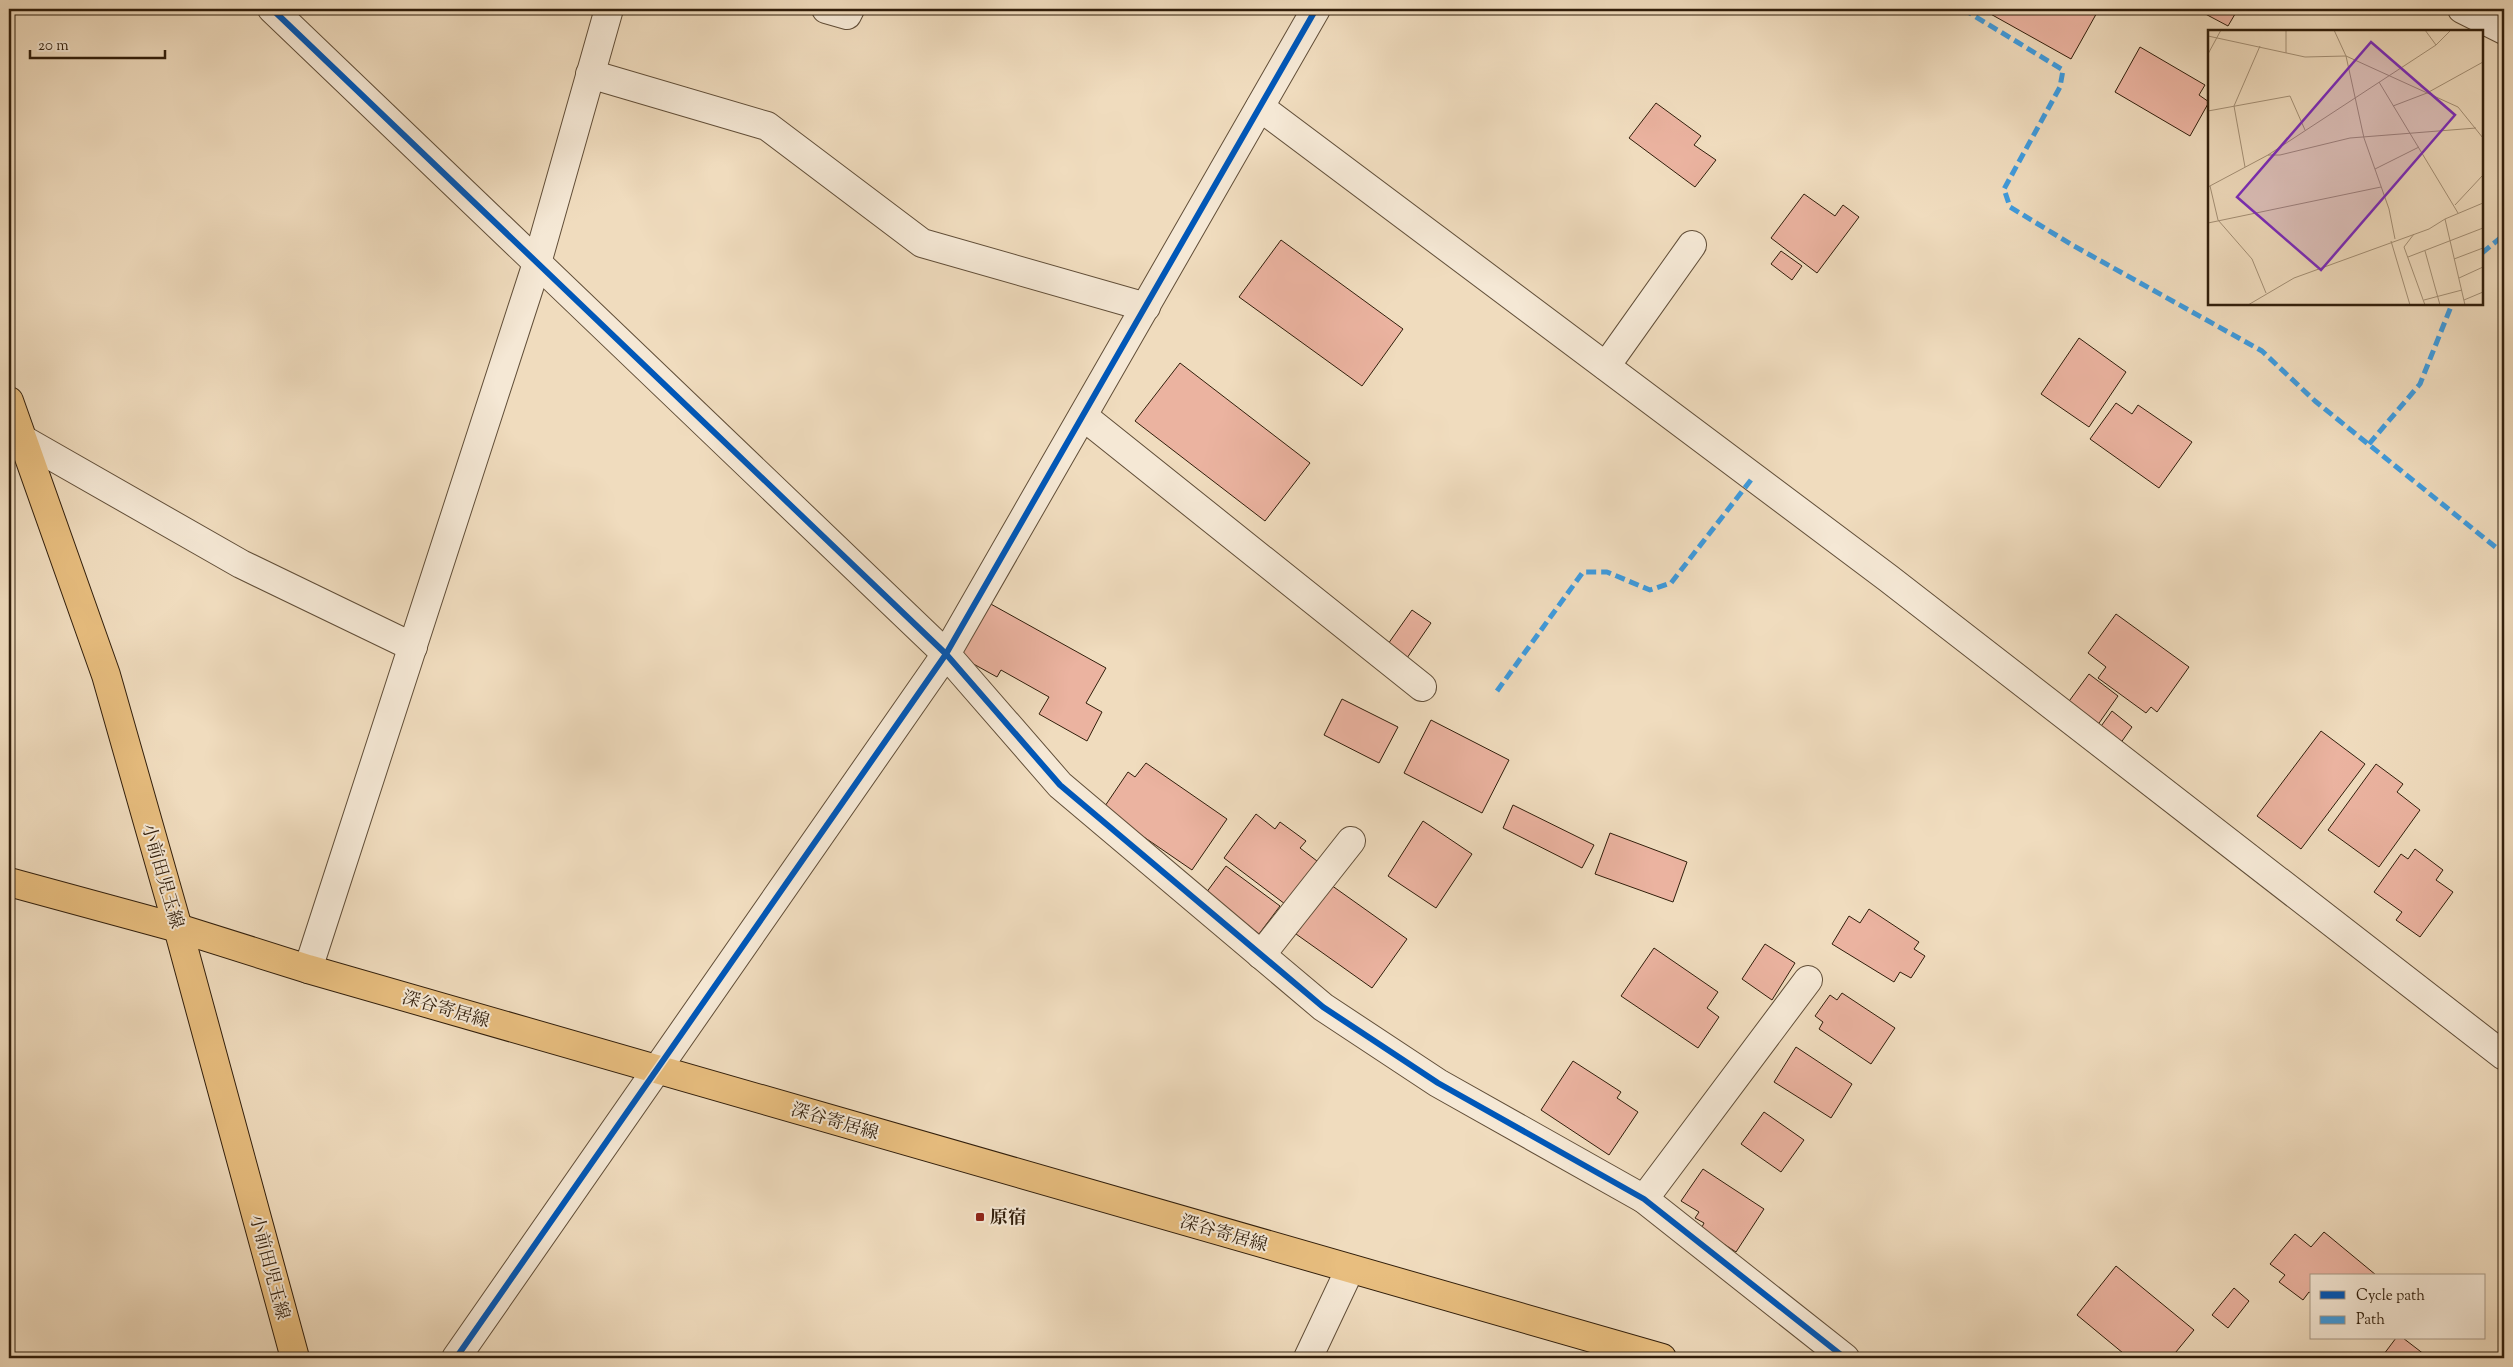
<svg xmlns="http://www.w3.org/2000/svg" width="2513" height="1367" viewBox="0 0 2513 1367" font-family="'Sorts Mill Goudy','Noto Serif JP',serif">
  <rect width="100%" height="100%" fill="#f0dcbe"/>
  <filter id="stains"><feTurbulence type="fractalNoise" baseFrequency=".004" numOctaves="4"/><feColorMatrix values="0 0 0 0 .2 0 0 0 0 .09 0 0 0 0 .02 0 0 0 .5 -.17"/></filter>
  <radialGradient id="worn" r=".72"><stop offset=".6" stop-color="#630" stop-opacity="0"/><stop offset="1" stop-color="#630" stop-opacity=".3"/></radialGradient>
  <g fill="#ebb3a0" stroke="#311e0b">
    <polygon points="1989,9 2099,9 2071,59 1987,12"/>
    <polygon points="2196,9 2238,9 2228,26"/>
    <polygon points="2140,47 2205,85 2199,95 2209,102 2190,136 2115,92"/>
    <polygon points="1656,103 1701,136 1694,145 1716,160 1695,187 1629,138"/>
    <polygon points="1804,194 1835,216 1843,205 1859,217 1817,273 1771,238"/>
    <polygon points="1281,240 1403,329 1362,386 1239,297"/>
    <polygon points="1781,251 1802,266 1792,280 1771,264"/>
    <polygon points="2079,338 2126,372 2089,427 2041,394"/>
    <polygon points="1180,363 1310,463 1265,521 1135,421"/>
    <polygon points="2116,403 2132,414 2138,405 2192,442 2159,488 2090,439"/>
    <polygon points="989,603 1106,668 1086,703 1102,712 1087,741 1039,714 1049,697 1001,670 997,677 959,656"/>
    <polygon points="1412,610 1431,623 1407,658 1388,644"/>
    <polygon points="2116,614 2189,667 2157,712 2151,707 2146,713 2098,678 2106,667 2088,653"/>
    <polygon points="2089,674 2118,696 2097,726 2067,704"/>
    <polygon points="1342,699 1398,727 1379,763 1324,735"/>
    <polygon points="2112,711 2132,727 2120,744 2099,729"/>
    <polygon points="1431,720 1509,760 1482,813 1404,773"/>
    <polygon points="2321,731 2365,764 2301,849 2257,816"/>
    <polygon points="1146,763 1227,819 1192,870 1103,809 1128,772 1135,777"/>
    <polygon points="2376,764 2403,784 2397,792 2420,810 2379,867 2328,830"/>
    <polygon points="1513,805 1594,845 1582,868 1503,828"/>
    <polygon points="1256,814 1275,829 1280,822 1306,841 1300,848 1317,861 1285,904 1224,858"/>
    <polygon points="1423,821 1472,854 1436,908 1388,876"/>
    <polygon points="1610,833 1687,862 1673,902 1595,874"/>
    <polygon points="2415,849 2443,870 2436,880 2453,892 2420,937 2396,920 2402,912 2374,892 2401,854 2408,859"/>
    <polygon points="1226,866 1280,906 1259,934 1206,893"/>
    <polygon points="1331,885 1407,939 1372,988 1296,934"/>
    <polygon points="1869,909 1919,942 1914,949 1925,956 1911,978 1900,972 1894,982 1832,944 1849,916 1860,923"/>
    <polygon points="1765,944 1795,963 1772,1000 1742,979"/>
    <polygon points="1654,948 1718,992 1707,1008 1719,1017 1698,1048 1621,996"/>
    <polygon points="1842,993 1895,1028 1871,1064 1819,1029 1823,1022 1815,1016 1830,995 1837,1000"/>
    <polygon points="1796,1047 1852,1084 1831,1118 1774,1082"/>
    <polygon points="1573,1061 1621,1092 1617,1098 1638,1112 1609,1155 1541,1110"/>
    <polygon points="1764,1112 1804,1140 1781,1172 1741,1144"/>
    <polygon points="1703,1169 1764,1209 1736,1252 1701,1229 1704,1223 1695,1218 1699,1212 1681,1201"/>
    <polygon points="2324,1232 2376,1275 2312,1276 2312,1294 2309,1292 2303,1300 2279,1282 2285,1275 2270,1264 2295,1234 2311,1247"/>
    <polygon points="2116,1266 2194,1330 2171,1358 2129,1358 2077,1315"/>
    <polygon points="2234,1288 2249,1301 2228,1328 2212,1315"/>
    <polygon points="2396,1338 2403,1338 2429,1358 2381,1358"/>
  </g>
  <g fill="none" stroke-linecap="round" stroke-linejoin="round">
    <defs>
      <g id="minor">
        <polyline points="272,9 946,654 1060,785 1323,1007 1438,1083 1644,1199 1845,1358"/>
        <polyline points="826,9 847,15 850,9"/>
        <polyline points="2462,9 2504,30"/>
        <polyline points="590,74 767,126 922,243 1146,307"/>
        <polyline points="1260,107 1888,578 2504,1056"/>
        <polyline points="1606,366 1692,245"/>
        <polyline points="1083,416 1422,687"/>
        <polyline points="9,434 22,439 241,564 413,647"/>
        <polyline points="1261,955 1351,841"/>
        <polyline points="308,969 537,263 609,9"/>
        <polyline points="1644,1199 1808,980"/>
        <polyline points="456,1358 946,654 1316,9"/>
        <polyline points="1308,1358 1350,1269"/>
      </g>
      <g id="major">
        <polyline points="9,401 106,675 178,928 295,1358"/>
        <polyline points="9,882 178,928 308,969 1662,1358"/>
      </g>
    </defs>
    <use href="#minor" stroke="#614e38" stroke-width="30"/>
    <use href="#major" stroke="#311e0b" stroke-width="30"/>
    <use href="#minor" stroke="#f5e8d5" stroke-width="28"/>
    <use href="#major" stroke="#e8be7f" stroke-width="28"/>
    <g stroke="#3e9bde" stroke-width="5" stroke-dasharray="10 5" stroke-linecap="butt">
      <polyline points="1963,9 2063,70 2060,87 2004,189 2010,207 2074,246 2262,351 2315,401 2504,554"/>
      <polyline points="2482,253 2504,235"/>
      <polyline points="2369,444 2420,384 2452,304"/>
      <polyline points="1497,691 1583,572 1607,572 1650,590 1671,583 1754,476"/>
    </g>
    <defs>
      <g id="cycleway">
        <polyline points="272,9 946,654 1060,785 1323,1007 1438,1083 1644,1199 1845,1358"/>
        <polyline points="456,1358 946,654 1316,9"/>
      </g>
    </defs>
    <use href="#cycleway" stroke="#f5e8d5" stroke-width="9"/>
    <use href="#cycleway" stroke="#0057b8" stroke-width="6"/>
  </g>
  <rect fill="#8f2418" stroke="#f5e8d5" stroke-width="2" x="975" y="1212" width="10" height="10" rx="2.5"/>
  <g text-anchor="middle" stroke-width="4" stroke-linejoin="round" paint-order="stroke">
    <g font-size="18" fill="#311e0b" stroke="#f5e8d5">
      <text transform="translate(163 876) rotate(74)" y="6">小前田児玉線</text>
      <text transform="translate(446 1009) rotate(16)" y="6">深谷寄居線</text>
      <text transform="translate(835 1121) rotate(16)" y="6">深谷寄居線</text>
      <text transform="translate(1224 1233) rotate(16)" y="6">深谷寄居線</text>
      <text transform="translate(270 1267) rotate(75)" y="6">小前田児玉線</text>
    </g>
    <g font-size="18" font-weight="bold" fill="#311e0b" stroke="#f5e8d5" text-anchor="start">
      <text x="990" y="1223">原宿</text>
    </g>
  </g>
  <g transform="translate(2208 30)">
    <rect width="275" height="275" fill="#f0dcbe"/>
    <path fill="none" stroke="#a49076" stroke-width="1" d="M126,0L138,26L250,77L275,108M217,0L228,15M0,6L97,27L138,26L156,108L181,179L187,209M78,23V0M0,24L13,0M171,52L250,183M185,76L219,63L275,32M0,81L82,66L97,100M60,125H72L142,108L268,98M37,137L26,76L52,16M167,139L211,117M2,156L10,190L44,229L58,263M0,157L60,125L228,15L243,0M247,175L275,145M237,189L257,275M0,193L173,157M206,204L196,217L217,275M183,211L202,275M217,221L232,275M200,227L275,198M246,229L275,218M251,248L275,237M216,270L254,260M256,270L275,262M40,275L86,248L221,199L237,189L275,173"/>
    <path fill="#7b2cbf" fill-opacity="0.15" stroke="#7b2cbf" stroke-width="2.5" d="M163,12L247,85L113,240L29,167Z"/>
    <rect width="275" height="275" fill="none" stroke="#311e0b" stroke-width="2.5"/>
  </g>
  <rect width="2513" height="1367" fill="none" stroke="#f0dcbe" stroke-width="30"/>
  <rect x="10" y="10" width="2493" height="1347" fill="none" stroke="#311e0b" stroke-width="2.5"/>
  <rect x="15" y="15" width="2483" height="1337" fill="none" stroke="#311e0b"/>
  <rect x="2310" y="1274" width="175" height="65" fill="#f5e8d5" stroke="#a79784"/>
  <rect x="2320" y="1291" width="25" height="8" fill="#0057b8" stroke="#a79784"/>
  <text x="2356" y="1300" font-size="15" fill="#311e0b">Cycle path</text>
  <rect x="2320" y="1316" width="25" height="8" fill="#3e9bde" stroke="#a79784"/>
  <text x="2356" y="1324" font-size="15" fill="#311e0b">Path</text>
  <path d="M30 50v8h135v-8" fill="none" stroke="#311e0b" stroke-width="2.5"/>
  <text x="38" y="50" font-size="15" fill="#311e0b" stroke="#f5e8d5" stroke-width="4" paint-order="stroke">20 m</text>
  <rect width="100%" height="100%" filter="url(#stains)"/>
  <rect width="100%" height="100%" fill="url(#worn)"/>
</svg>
